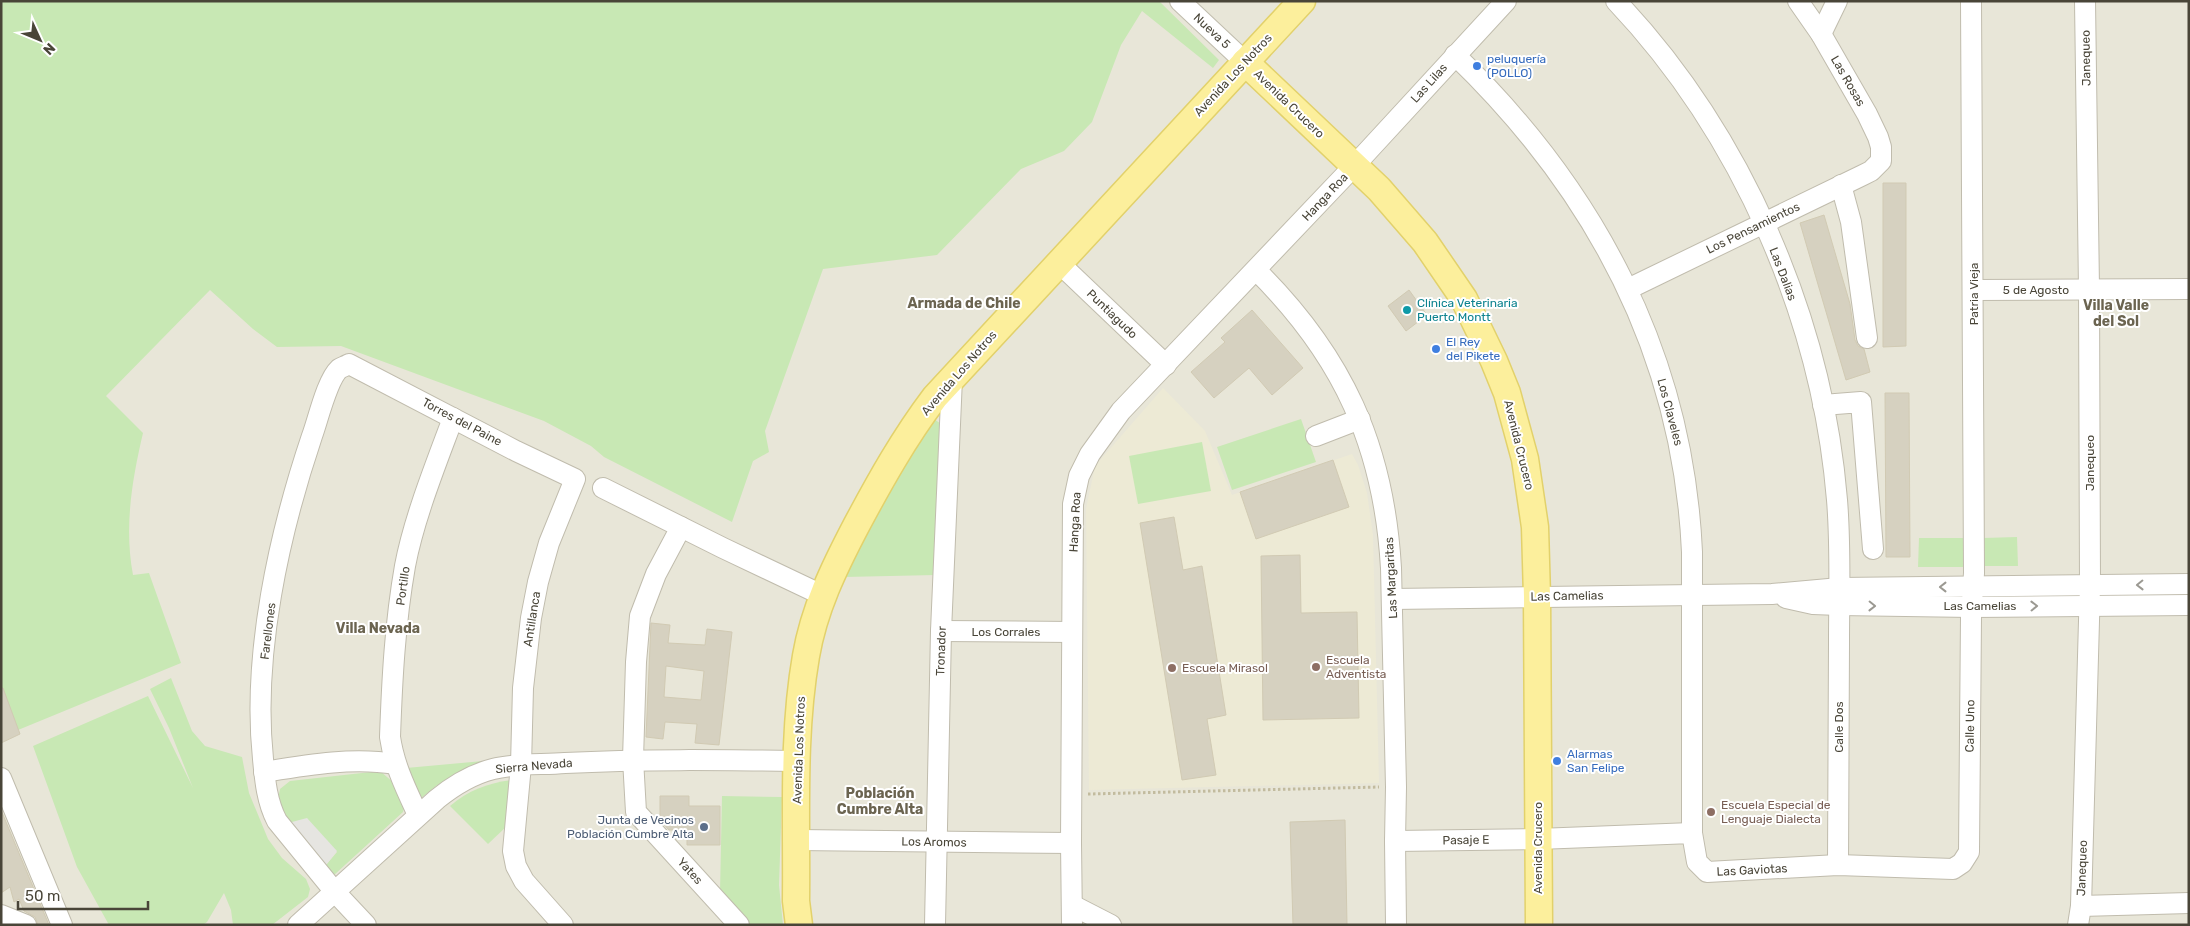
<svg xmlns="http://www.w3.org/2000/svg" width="2190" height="926" viewBox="0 0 2190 926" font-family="Rubik,sans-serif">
  <rect width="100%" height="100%" fill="#f5f3ea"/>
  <rect fill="#e8e6d8" x="1" y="1" width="2188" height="924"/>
  <polygon fill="#edead5" points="1163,388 1205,431 1232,495 1352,454 1358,465 1367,493 1373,535 1379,783 1089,790 1086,509 1095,466"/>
  <g fill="#c8e8b4">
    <path d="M1,1H1159L1219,60L1213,68L1142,11L1121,45L1092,122L1064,151L1021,169L937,255L823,269L765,431L769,452L753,461L732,522L604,457L591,446L544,421L341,346L277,347L253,329L210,290L106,396L143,433C132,480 124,527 133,575L149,573L181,663L1,737Z"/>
    <polygon points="934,419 944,426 936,575 844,577 902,469"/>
    <polygon points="1301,419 1316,462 1232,490 1217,447"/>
    <polygon points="1202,442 1211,491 1138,504 1129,456"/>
    <polygon points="2017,537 2018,566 1983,566 1983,538"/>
    <polygon points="1919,538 1967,538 1967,567 1918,567"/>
    <polygon points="171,678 192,731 205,746 242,757 249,793 268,839 282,858 306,879 310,889 308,897 272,925 233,925 231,910 224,893 207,922 203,925 109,925 77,867 33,746 148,696 193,788 169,728 150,689"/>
    <polygon points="483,761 436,786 421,798 417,798 406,768"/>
    <polygon points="380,771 394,783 405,804 403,812 334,875 326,865 337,852 288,823 278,799 280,789 290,781"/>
    <path d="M512,780L507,826L488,844L450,806C469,790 488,783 512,780Z"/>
    <polygon points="722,796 782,797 779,885 783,925 747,925 720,892"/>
  </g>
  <polygon fill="#e6e5e1" points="307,818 337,851 326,865 288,823"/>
  <g fill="#d6d1c0" stroke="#d1cab3" fill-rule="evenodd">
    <polygon points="1883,183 1906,183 1906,346 1883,347"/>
    <polygon points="1824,215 1850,304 1855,340 1858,346 1864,349 1870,372 1846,380 1800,223"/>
    <polygon points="1409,290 1427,315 1406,331 1388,306"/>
    <polygon points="1252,310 1303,368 1272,395 1249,368 1214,398 1191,372 1225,342 1221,338"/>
    <polygon points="1885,393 1909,393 1910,557 1886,557"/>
    <polygon points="1333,460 1349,507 1256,539 1240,492"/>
    <polygon points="1174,517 1183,570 1202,566 1226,715 1207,719 1216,775 1182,780 1140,523"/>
    <polygon points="1300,555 1301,613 1357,612 1359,718 1263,720 1261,556"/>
    <path d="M651,623L670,625L668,643L705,645L707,629L732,632L719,745L695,743L697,724L665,722L663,739L646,737ZM666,666L704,671L701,700L664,697Z"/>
    <polygon points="1,688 3,688 20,734 1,743"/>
    <polygon points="660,796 689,796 689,806 720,806 720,845 687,845 687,830 669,830 660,820"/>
    <polygon points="1,810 49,925 38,925 35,917 24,911 19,899 14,902 10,887 1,893"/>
    <polygon points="1345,820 1347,925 1293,925 1290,822"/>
  </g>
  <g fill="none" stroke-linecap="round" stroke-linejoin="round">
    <defs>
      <g id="minor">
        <polyline points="1180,1 1245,62"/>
        <path d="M1616,1C1742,134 1822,318 1837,500C1841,548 1839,595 1839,643C1839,717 1838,791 1838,865"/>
        <polyline points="1821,34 1837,1"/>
        <path d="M1455,55C1595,190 1683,355 1692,552V833"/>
        <polyline points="1841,185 1851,222 1867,338"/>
        <polyline points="1059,263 1166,365"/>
        <path d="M1256,270C1343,356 1384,446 1391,568L1396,787L1395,841L1396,925"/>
        <polyline points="1628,289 1863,175 1871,171 1881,161 1881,147 1878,137 1867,114 1821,34 1798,1"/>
        <polyline points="1974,290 2189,289"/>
        <polyline points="1823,405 1861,402 1873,549"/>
        <polyline points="1316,436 1360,419"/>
        <polyline points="603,488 723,548 822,595"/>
        <polyline points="681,527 656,574 640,616 636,662 633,759 636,812 739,925"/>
        <polyline points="1786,598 1813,604 1839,605 1972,607 2189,605"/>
        <polyline points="1392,599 1772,594 1840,588 2189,584"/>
        <polyline points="941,631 1072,632"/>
        <path d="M264,772C307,765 352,757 395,764"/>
        <polyline points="1,778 62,925"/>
        <path d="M418,815C406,789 394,765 390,737C392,680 395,623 405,566C414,518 436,464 453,418"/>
        <polyline points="797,840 1071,843"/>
        <polyline points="1395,841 1538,839 1692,833 1697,862 1707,872 1838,865 1953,869 1962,863 1969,852 1971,617 1974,573 1971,1"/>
        <polyline points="1072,905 1111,925"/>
        <polyline points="2081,906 2189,903"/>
        <polyline points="1,915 26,925"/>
        <path d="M298,925L437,799C453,786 473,774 493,769C516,763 542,765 565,763C642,759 719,760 797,761"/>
        <path d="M366,925L335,892L277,821C267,802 265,781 263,759C252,655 279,534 312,436C318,420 327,380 339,369C342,367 346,366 349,364L516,451L575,479L549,543L538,582L531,618L523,688L521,765L513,851L516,866L524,881L563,925"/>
        <polyline points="935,925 941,631 952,378"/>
        <polyline points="1072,925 1071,843 1073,504 1079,476 1090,454 1121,411 1354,166 1506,1"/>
        <polyline points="2078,925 2081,906 2090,585 2089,289 2085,1"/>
      </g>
      <g id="major">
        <polyline points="1245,62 1379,189 1425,242 1464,299 1494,361 1507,393 1525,459 1535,527 1537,597 1539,925"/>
        <path d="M799,925L796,901C797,819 792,736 806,656C814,609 834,568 856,526C880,481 904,438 935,397L1302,1"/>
      </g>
    </defs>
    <use href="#minor" stroke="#c0bcad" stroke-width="22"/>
    <use href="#major" stroke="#e2d16b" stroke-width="29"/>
    <polyline stroke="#c2bb9e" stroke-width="3" stroke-dasharray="2.5 2.5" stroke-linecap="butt" points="1088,794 1379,787"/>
    <use href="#minor" stroke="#fff" stroke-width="20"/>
    <use href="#major" stroke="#fcef9c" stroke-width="26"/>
  </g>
  <defs><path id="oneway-chevron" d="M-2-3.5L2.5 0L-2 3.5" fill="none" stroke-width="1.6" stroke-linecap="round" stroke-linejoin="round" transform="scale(1.25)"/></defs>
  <g stroke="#9b9992">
    <use href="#oneway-chevron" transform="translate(2140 585) rotate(179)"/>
    <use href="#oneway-chevron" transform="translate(1943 587) rotate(180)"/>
    <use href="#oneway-chevron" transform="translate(1872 606) rotate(1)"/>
    <use href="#oneway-chevron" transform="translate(2034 606) rotate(-1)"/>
  </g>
  <g fill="#3f7fe0" stroke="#fff" stroke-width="2">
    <circle cx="1477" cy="66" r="5"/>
    <circle cx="1436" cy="349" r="5"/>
    <circle cx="1557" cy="761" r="5"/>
  </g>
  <circle fill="#0f9aa8" stroke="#fff" stroke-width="2" cx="1407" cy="310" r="5"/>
  <g fill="#8d6e63" stroke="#fff" stroke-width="2">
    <circle cx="1316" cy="667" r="5"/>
    <circle cx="1172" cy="668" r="5"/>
    <circle cx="1711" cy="812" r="5"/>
  </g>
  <circle fill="#5c6f8a" stroke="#fff" stroke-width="2" cx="704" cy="827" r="5"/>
  <g text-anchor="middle" stroke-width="4" stroke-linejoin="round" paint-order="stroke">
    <g font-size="12" fill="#494538" stroke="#fff">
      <text transform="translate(1212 31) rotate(43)" y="4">Nueva 5</text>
      <text transform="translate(2086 58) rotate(-91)" y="4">Janequeo</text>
      <text transform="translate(1233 75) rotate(-47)" y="4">Avenida Los Notros</text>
      <text transform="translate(1848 81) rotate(60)" y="4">Las Rosas</text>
      <text transform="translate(1429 83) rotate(-48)" y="4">Las Lilas</text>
      <text transform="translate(1289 104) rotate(44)" y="4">Avenida Crucero</text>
      <text transform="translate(1325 197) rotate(-47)" y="4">Hanga Roa</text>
      <text transform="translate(1753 228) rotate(-26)" y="4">Los Pensamientos</text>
      <text transform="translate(1783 274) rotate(69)" y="4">Las Dalias</text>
      <text x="2036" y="294">5 de Agosto</text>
      <text transform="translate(1974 294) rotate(-90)" y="4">Patria Vieja</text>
      <text transform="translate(1112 314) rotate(44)" y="4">Puntiagudo</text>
      <text transform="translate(959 373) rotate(-49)" y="4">Avenida Los Notros</text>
      <text transform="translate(1670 412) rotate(75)" y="4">Los Claveles</text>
      <text transform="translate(462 422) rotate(28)" y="4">Torres del Paine</text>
      <text transform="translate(1519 445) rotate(76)" y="4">Avenida Crucero</text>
      <text transform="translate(2090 463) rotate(-90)" y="4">Janequeo</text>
      <text transform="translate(1075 522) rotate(-87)" y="4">Hanga Roa</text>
      <text transform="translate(1391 578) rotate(-93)" y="4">Las Margaritas</text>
      <text transform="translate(403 586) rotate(-82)" y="4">Portillo</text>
      <text transform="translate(1567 596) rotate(-1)" y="4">Las Camelias</text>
      <text x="1980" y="610">Las Camelias</text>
      <text transform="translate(532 619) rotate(-81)" y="4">Antillanca</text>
      <text transform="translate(268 631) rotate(-83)" y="4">Farellones</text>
      <text x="1006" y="636">Los Corrales</text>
      <text transform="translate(941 651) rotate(-88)" y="4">Tronador</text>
      <text transform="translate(1970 726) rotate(-89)" y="4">Calle Uno</text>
      <text transform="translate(1839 727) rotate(-90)" y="4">Calle Dos</text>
      <text transform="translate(799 750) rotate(-88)" y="4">Avenida Los Notros</text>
      <text transform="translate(534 766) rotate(-5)" y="4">Sierra Nevada</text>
      <text transform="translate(1466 840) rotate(-1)" y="4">Pasaje E</text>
      <text transform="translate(934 842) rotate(1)" y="4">Los Aromos</text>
      <text transform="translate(1538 848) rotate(-90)" y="4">Avenida Crucero</text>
      <text transform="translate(2082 868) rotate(-88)" y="4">Janequeo</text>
      <text transform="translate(1752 870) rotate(-3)" y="4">Las Gaviotas</text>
      <text transform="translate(690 871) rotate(48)" y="4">Yates</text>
    </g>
    <g font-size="12" fill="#366cbe" stroke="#fff" text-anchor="start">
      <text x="1487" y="63">peluquería<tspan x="1487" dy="14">(POLLO)</tspan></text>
      <text x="1446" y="346">El Rey<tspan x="1446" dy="14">del Pikete</tspan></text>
      <text x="1567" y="758">Alarmas<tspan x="1567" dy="14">San Felipe</tspan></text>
    </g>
    <g font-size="12" fill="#0d838f" stroke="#fff" text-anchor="start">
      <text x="1417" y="307">Clínica Veterinaria<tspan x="1417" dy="14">Puerto Montt</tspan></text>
    </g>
    <g font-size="12" fill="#785e54" stroke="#fff" text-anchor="start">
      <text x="1326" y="664">Escuela<tspan x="1326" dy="14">Adventista</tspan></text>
      <text x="1182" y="672">Escuela Mirasol</text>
      <text x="1721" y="809">Escuela Especial de<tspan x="1721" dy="14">Lenguaje Dialecta</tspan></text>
    </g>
    <g font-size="12" fill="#4e5e75" stroke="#fff" text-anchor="end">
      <text x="694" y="824">Junta de Vecinos<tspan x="694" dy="14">Población Cumbre Alta</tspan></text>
    </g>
    <g font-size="14" font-weight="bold" fill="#6b6450" stroke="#fff">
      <text x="964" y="308">Armada de Chile</text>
      <text x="2116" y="310">Villa Valle<tspan x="2116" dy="16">del Sol</tspan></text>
      <text x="378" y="633">Villa Nevada</text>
      <text x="880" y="798">Población<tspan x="880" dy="16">Cumbre Alta</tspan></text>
    </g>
  </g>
  <rect width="2190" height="926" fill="none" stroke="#494538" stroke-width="5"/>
  <g transform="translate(40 40) rotate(134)" stroke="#ffffff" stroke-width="4" paint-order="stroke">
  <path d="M0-4L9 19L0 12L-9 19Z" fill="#494538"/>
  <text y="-8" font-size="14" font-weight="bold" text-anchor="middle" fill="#494538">N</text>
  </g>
  <path d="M18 901v8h130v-8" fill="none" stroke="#494538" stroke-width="2.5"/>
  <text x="25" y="901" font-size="15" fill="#494538" stroke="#ffffff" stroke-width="4" paint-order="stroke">50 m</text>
</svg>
